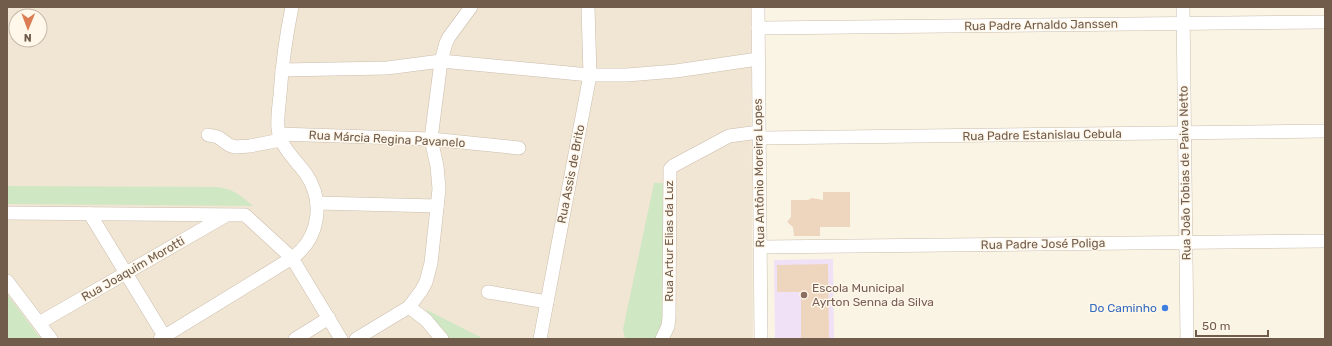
<svg xmlns="http://www.w3.org/2000/svg" width="1332" height="346" viewBox="0 0 1332 346" font-family="Rubik,sans-serif">
  <rect width="100%" height="100%" fill="#faf4e5"/>
  <path fill="#f1e6d4" fill-rule="evenodd" d="M7,7H751L753,339H7ZM16,16H40V40H16Z"/>
  <polygon fill="#f0e1f7" points="833,259 834,339 775,339 774,260"/>
  <g fill="#d0e7c4">
    <polygon points="654,183 664,183 663,315 662,324 655,339 625,339 623,329"/>
    <path d="M7,186L217,187C234,189 240,195 253,206L7,204Z"/>
    <polygon points="7,294 41,339 7,339"/>
    <polygon points="425,309 484,339 450,339"/>
  </g>
  <g fill="#eed5be">
    <polygon points="823,192 850,192 850,227 820,227 820,236 794,236 793,227 787,222 791,217 791,200 808,200 812,198 823,200"/>
    <polygon points="828,264 829,338 801,339 801,292 777,292 777,265"/>
  </g>
  <g fill="none" stroke-linecap="round" stroke-linejoin="round">
    <defs>
      <g id="minor">
        <polyline points="758,7 761,339"/>
        <polyline points="1183,7 1187,339"/>
        <polyline points="758,28 1325,22"/>
        <polyline points="282,70 387,68 441,61 590,75 627,75 676,71 758,59"/>
        <polyline points="279,134 431,139 519,148"/>
        <polyline points="208,135 218,137 229,145 235,147 250,146 281,140"/>
        <polyline points="759,138 1325,131"/>
        <polyline points="317,203 437,206"/>
        <polyline points="7,213 245,215 292,258 341,339"/>
        <polyline points="90,214 166,339"/>
        <polyline points="760,247 1325,241"/>
        <polyline points="7,281 51,339"/>
        <polyline points="488,292 547,302"/>
        <polyline points="409,307 426,320 442,339"/>
        <polyline points="39,323 225,216"/>
        <path d="M160,339L292,258C319,239 325,202 306,174C296,160 280,147 278,128C277,117 279,106 280,95C282,65 286,36 292,7"/>
        <polyline points="295,339 329,318"/>
        <polyline points="356,339 409,307 421,291 426,282 431,263 439,189 437,166 431,139 441,61 446,43 449,37 471,7"/>
        <polyline points="540,339 590,75 588,7"/>
        <polyline points="662,339 668,326 669,317 670,169 673,166 729,136 759,132"/>
      </g>
    </defs>
    <use href="#minor" stroke="#cbbcac" stroke-width="14"/>
    <use href="#minor" stroke="#fff" stroke-width="13"/>
  </g>
  <circle fill="#8d6e63" stroke="#fef7ea" stroke-width="1.5" cx="804" cy="295" r="4"/>
  <circle fill="#3f7fe0" stroke="#fef7ea" stroke-width="1.5" cx="1165" cy="308" r="4"/>
  <g text-anchor="middle" stroke-width="3" stroke-linejoin="round" paint-order="stroke">
    <g font-size="12" fill="#715c4c" stroke="#fef7ea">
      <text transform="translate(1041 25) rotate(-1)" y="4">Rua Padre Arnaldo Janssen</text>
      <text transform="translate(1042 135) rotate(-1)" y="4">Rua Padre Estanislau Cebula</text>
      <text transform="translate(387 139) rotate(3)" y="4">Rua Márcia Regina Pavanelo</text>
      <text transform="translate(759 173) rotate(-91)" y="4">Rua Antônio Moreira Lopes</text>
      <text transform="translate(1185 173) rotate(-91)" y="4">Rua João Tobias de Paiva Netto</text>
      <text transform="translate(571 174) rotate(-79)" y="4">Rua Assis de Brito</text>
      <text transform="translate(669 241) rotate(-90)" y="4">Rua Artur Elias da Luz</text>
      <text transform="translate(1043 244) rotate(-1)" y="4">Rua Padre José Poliga</text>
      <text transform="translate(133 269) rotate(-30)" y="4">Rua Joaquim Morotti</text>
    </g>
    <g font-size="12" fill="#785e54" stroke="#fef7ea" text-anchor="start">
      <text x="812" y="292">Escola Municipal<tspan x="812" dy="14">Ayrton Senna da Silva</tspan></text>
    </g>
    <g font-size="12" fill="#366cbe" stroke="#fef7ea" text-anchor="end">
      <text x="1157" y="312">Do Caminho</text>
    </g>
  </g>
  <rect width="1332" height="346" fill="none" stroke="#715c4c" stroke-width="16"/>
  <g transform="translate(28 28) rotate(181)"><circle r="19" fill="#fef7ea" stroke="#c6b9ab"/>
  <path d="M0-3L7 15L0 10L-7 15Z" fill="#db7c53"/>
  <text y="-6" font-size="11" font-weight="bold" text-anchor="middle" fill="#715c4c">N</text>
  </g>
  <path d="M1196 330v6h72v-6" fill="none" stroke="#715c4c" stroke-width="2"/>
  <text x="1202" y="330" font-size="12" fill="#715c4c" stroke="#fef7ea" stroke-width="3" paint-order="stroke">50 m</text>
</svg>
